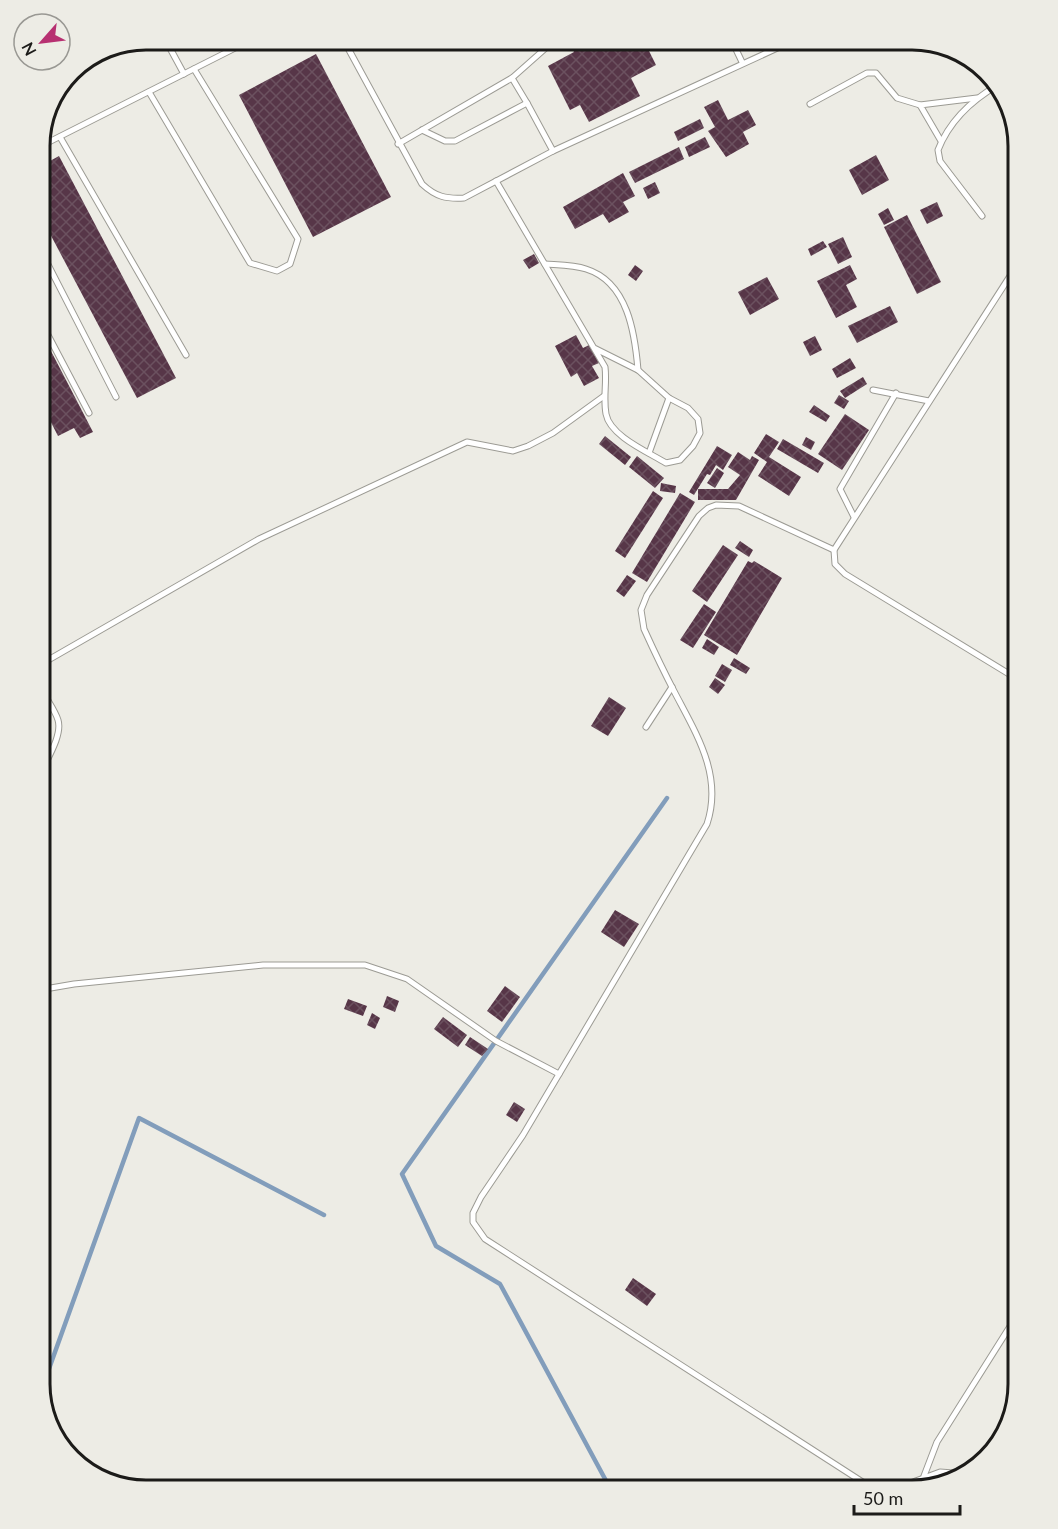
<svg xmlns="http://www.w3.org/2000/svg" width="1058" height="1529" viewBox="0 0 1058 1529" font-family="Lato,sans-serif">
  <defs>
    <pattern id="building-cross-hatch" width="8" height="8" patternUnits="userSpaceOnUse" patternTransform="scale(1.5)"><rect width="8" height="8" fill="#573648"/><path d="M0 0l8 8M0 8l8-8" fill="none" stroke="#6b515f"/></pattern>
  </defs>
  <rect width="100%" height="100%" fill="#edece5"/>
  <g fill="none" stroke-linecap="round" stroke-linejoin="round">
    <g stroke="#829dbb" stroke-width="4.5">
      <polyline points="41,1391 139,1118 324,1215"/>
      <polyline points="611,1490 500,1284 436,1246 402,1174 667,798"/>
    </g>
  </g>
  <g fill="url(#building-cross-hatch)">
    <polygon points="567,39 643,39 656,65 631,78 640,96 589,122 580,105 570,110 548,66 574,52"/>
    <polygon points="316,54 391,197 313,237 239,95"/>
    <polygon points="718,100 728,120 748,110 756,125 743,132 749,144 726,157 708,131 715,127 704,107"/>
    <polygon points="700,119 704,128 678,141 674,132"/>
    <polygon points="705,137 710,147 689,157 685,147"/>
    <polygon points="679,147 684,159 635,183 629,172"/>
    <polygon points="876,155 889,180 862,195 849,170"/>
    <polygon points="59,156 176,378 137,398 39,213 39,167"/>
    <polygon points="623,173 635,196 623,202 629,212 609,223 603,214 575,229 563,207"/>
    <polygon points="655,182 660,193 648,199 643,188"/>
    <polygon points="937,202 943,216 927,224 920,210"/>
    <polygon points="888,208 894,220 884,225 878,214"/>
    <polygon points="907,215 941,282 917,294 884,227"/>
    <polygon points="843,237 852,257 838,264 828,244"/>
    <polygon points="823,241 827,247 811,256 808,249"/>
    <polygon points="534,254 539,263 529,269 523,260"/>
    <polygon points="635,265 643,271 636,281 628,275"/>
    <polygon points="850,265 857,279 846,285 857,307 836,318 817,281"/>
    <polygon points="767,277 779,299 750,315 738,292"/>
    <polygon points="890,306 898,322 857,343 848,326"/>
    <polygon points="39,328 93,432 80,438 74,428 58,436 39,399"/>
    <polygon points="576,335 583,348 589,345 599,363 592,366 599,378 584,386 577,373 571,377 555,346"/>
    <polygon points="815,336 822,350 810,356 803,342"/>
    <polygon points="850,358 856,368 837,378 832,369"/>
    <polygon points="863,377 867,384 845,398 840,391"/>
    <polygon points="839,395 849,401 844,409 834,403"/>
    <polygon points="814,405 830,416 826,422 809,412"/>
    <polygon points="845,414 869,430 842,470 818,454"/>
    <polygon points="766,434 779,442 769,457 801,477 789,496 758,476 767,462 754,453"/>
    <polygon points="605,436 631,457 625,465 599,444"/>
    <polygon points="806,437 815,442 811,450 802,445"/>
    <polygon points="783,439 824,463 818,473 777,449"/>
    <polygon points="717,446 732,455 723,470 716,465 710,475 707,474 694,495 689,492"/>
    <polygon points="738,452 750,460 752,456 759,460 736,500 698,500 698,489 728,489 740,475 728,467"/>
    <polygon points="637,456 664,478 655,488 629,467"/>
    <polygon points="717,468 724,473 715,488 707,483"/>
    <polygon points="661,483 676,486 675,493 660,491"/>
    <polygon points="653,491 663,498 625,558 615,551"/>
    <polygon points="680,493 695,502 647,582 632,573"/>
    <polygon points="740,541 753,550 749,557 735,548"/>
    <polygon points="723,545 738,555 707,602 692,591"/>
    <polygon points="748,561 752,563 754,561 782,578 737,655 704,635"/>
    <polygon points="627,575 636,581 624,597 616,591"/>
    <polygon points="704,604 716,612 693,648 680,640"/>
    <polygon points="707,639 719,647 714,655 702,648"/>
    <polygon points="734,658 750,668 746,674 730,665"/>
    <polygon points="722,664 732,670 725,682 715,676"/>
    <polygon points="715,678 725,685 718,694 709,687"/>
    <polygon points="609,697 626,708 608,736 591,726"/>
    <polygon points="615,910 639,924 624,947 601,932"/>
    <polygon points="505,986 520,997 502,1022 487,1011"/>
    <polygon points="387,996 399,1001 395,1012 383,1007"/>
    <polygon points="348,999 367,1006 363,1016 344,1009"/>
    <polygon points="372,1013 380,1018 375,1029 367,1025"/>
    <polygon points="443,1017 467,1035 458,1047 434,1029"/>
    <polygon points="470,1037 488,1049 482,1056 465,1045"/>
    <polygon points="514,1102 525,1109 517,1122 506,1115"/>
    <polygon points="633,1278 656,1294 647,1306 625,1290"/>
  </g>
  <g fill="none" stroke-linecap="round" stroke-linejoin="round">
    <defs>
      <g id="lane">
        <polyline points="165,39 184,74"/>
        <path d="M343,39L422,184C436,197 446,199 464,198L553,151L797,39"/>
        <polyline points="731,39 742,62"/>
        <polyline points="512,78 527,103"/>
        <polyline points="149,92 250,263 277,271 290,264 298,239 194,69"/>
        <polyline points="810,104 867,73 876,73 897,98 920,105"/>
        <polyline points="422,130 445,141 455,141 527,103 553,151"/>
        <polyline points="60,137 186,355"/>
        <polyline points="941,141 920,105 977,98"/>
        <polyline points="398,144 512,78 556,39"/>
        <polyline points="39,147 253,39"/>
        <path d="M496,181L605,367C607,383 603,397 606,414C610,436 648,452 666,463L680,460L693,446L700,433L698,419L688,408L669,398L638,370L594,348"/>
        <path d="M982,216L940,161L938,150C949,122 972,100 998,85"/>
        <polyline points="39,247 116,397"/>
        <path d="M545,264C558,265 574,265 586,269C628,282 635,334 638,370"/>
        <polyline points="39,318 89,413"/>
        <polyline points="873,390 929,401"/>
        <polyline points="649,453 669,398"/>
        <polyline points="854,517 840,489 896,393"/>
        <path d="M834,550L739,506L716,505L708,508L699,516L647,595L641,610L644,629C654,651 664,672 675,693C697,735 723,776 707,824L523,1135L481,1197L473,1213V1222L485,1239L875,1490"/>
        <polyline points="39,673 41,667 50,659 259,539 467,442 513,451 528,446 553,433 604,396"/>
        <polyline points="1019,680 845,574 835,564 834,550 1019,262"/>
        <polyline points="646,727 672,687"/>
        <path d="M39,777C45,762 63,736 58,720C54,707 43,696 39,682"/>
        <polyline points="39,990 74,984 263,965 365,965 407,979 496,1041 559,1074"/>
        <polyline points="924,1476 937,1442 1019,1312"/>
        <polyline points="891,1490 940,1472 967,1474"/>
      </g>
    </defs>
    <use href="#lane" stroke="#9c9b94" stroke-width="7"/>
    <use href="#lane" stroke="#fff" stroke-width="5"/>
  </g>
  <path d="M0 0H1058V1529H0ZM146 50H912A96 96 0 0 1 1008 146V1384A96 96 0 0 1 912 1480H146A96 96 0 0 1 50 1384V146A96 96 0 0 1 146 50Z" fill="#edece5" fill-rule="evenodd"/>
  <path fill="none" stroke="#1c1b19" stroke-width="3" d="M146 50H912A96 96 0 0 1 1008 146V1384A96 96 0 0 1 912 1480H146A96 96 0 0 1 50 1384V146A96 96 0 0 1 146 50Z"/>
  <g transform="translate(42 42) rotate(242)"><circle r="28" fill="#edece5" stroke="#999893" stroke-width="1.5"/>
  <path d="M0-4.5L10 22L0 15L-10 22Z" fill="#b73071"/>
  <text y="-9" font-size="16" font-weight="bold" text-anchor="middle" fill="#1c1b19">N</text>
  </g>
  <path d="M854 1505v9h106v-9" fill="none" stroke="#1c1b19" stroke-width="3"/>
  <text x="863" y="1505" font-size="18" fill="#1c1b19" stroke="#edece5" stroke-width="4.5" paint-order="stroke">50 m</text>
</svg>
